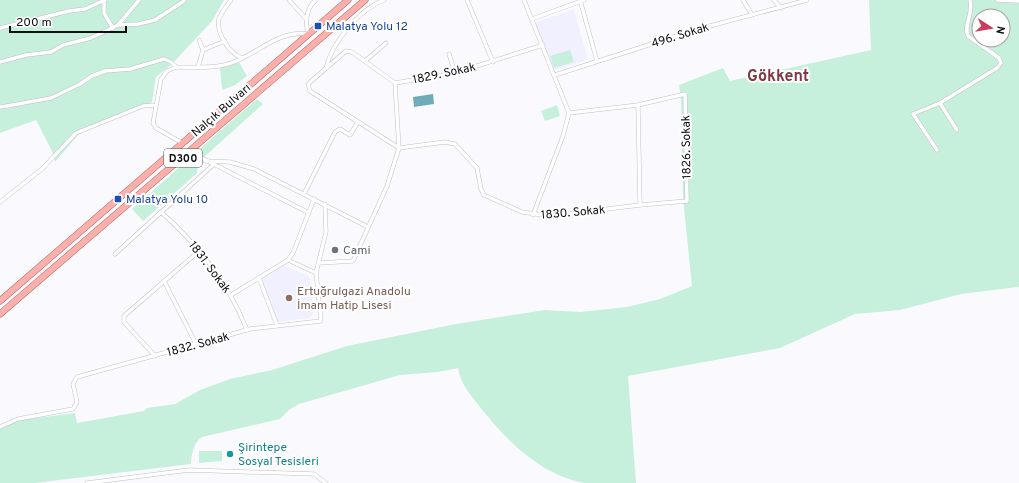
<svg xmlns="http://www.w3.org/2000/svg" width="1019" height="483" viewBox="0 0 1019 483" font-family="Overpass,sans-serif">
  <rect width="100%" height="100%" fill="#fafafe"/>
  <g fill="#f0f0fe">
    <polygon points="574,9 587,58 585,61 555,70 534,23"/>
    <polygon points="283,265 309,276 310,279 313,314 310,318 276,322 260,279"/>
  </g>
  <g fill="#c6f0dc" fill-rule="evenodd">
    <polygon points="0,0 224,0 212,21 173,63 156,77 152,102 147,107 143,107 83,132 78,135 55,162 52,151 36,120 0,133"/>
    <path d="M869,0H1019V287L961,294L900,310L855,314L780,348L628,376L636,483C619,483 600,483 584,483C540,475 506,440 480,407C470,394 461,385 458,368L438,372L400,375L299,404L289,410L280,419L202,437C194,442 191,455 191,464L35,483H0V429L13,421L75,413L77,423L144,411L147,408L175,404L200,390L230,379L272,370L347,346L456,324L545,310L580,312L627,307L660,299L692,286L683,198L681,99L679,85L723,68L730,81L871,50ZM979,16H1003V40H979Z"/>
    <polygon points="570,50 574,62 554,68 550,56"/>
    <polygon points="239,62 247,76 235,85 222,90 220,68"/>
    <polygon points="257,99 263,104 203,158 195,153"/>
    <polygon points="557,105 560,116 545,121 541,111"/>
    <polygon points="191,157 198,164 197,173 143,221 132,209"/>
    <polygon points="199,451 222,451 222,461 199,463"/>
  </g>
  <polygon fill="#6facb8" points="433,94 434,104 414,107 413,97"/>
  <g fill="none" stroke-linecap="round" stroke-linejoin="round">
    <defs>
      <g id="minor">
        <path d="M231,0C227,6 221,12 219,19C216,33 229,53 242,58"/>
        <polyline points="289,0 306,19"/>
        <polyline points="467,0 493,62"/>
        <polyline points="524,0 569,113 563,136 533,215"/>
        <polyline points="580,0 597,61"/>
        <polyline points="743,0 752,15"/>
        <polyline points="774,0 781,8"/>
        <polyline points="997,0 1019,1"/>
        <polyline points="104,1 104,13 113,28"/>
        <polyline points="532,19 584,0"/>
        <polyline points="118,25 139,0"/>
        <polyline points="0,28 69,11 85,9 105,0"/>
        <polyline points="199,40 203,50"/>
        <polyline points="543,45 455,73 395,83 352,52 346,51 308,84 310,91 399,148 445,142 455,144 477,168 481,189 484,195 522,212 550,216 640,205"/>
        <polyline points="449,54 455,73"/>
        <polyline points="365,61 386,43"/>
        <polyline points="0,62 26,55 51,52 63,45 91,38 118,25 138,24 155,20 184,1"/>
        <polyline points="176,67 167,71 161,79 153,123 156,128 182,143"/>
        <polyline points="198,67 203,50 225,41"/>
        <path d="M326,68C332,42 360,9 384,0"/>
        <polyline points="555,75 695,30 807,0"/>
        <polygon points="685,94 687,201 640,205 638,105"/>
        <polyline points="940,103 957,130"/>
        <path d="M1,107L51,98L80,84L92,76L105,71L130,69L164,59L171,62L176,67C192,67 213,69 228,64C257,56 275,30 308,34C305,22 306,8 316,0"/>
        <polyline points="569,113 638,105"/>
        <path d="M937,150L913,114L940,103L997,68L1001,63L999,58L968,36C963,25 974,13 970,0"/>
        <polyline points="190,152 309,213"/>
        <polyline points="205,161 230,162 254,169 368,227"/>
        <polyline points="304,194 335,132 340,129 350,135 358,122"/>
        <polyline points="0,202 42,169 76,133 143,106 156,105"/>
        <path d="M161,212C198,245 229,284 247,330"/>
        <polyline points="115,254 213,165"/>
        <polyline points="288,260 316,273"/>
        <polyline points="319,263 353,261 387,186 399,148 395,83"/>
        <polyline points="259,278 277,325"/>
        <polyline points="164,281 196,344"/>
        <polyline points="231,295 288,260 293,253 314,199"/>
        <polyline points="155,356 124,322 124,316 199,251"/>
        <polyline points="0,427 18,419 73,409 77,402 73,384 77,377 250,329 321,321 316,273 326,232 325,204"/>
        <polyline points="87,483 189,470 314,474 326,483"/>
      </g>
      <g id="trunk">
        <polyline points="0,301 348,0"/>
        <polyline points="0,314 365,0"/>
      </g>
    </defs>
    <use href="#minor" stroke="#bfbfc8" stroke-width="4.5"/>
    <use href="#trunk" stroke="#a86b68" stroke-width="7"/>
    <use href="#minor" stroke="#fff" stroke-width="3.5"/>
    <use href="#trunk" stroke="#fcb0ab" stroke-width="6"/>
  </g>
  <g fill="#1a4fb4" stroke="#fff" stroke-width="1.5">
    <rect x="314" y="22" width="8" height="8" rx="2"/>
    <rect x="114" y="195" width="8" height="8" rx="2"/>
  </g>
  <circle fill="#6b7280" stroke="#fff" stroke-width="1.5" cx="335" cy="250" r="4"/>
  <circle fill="#8d6e63" stroke="#fff" stroke-width="1.5" cx="289" cy="298" r="4"/>
  <circle fill="#0f9aa8" stroke="#fff" stroke-width="1.5" cx="230" cy="454" r="4"/>
  <g text-anchor="middle" stroke-width="4" stroke-linejoin="round" paint-order="stroke">
    <rect fill="#fff" stroke="#575759" stroke-width="1" x="164" y="149" width="38" height="18" rx="3"/>
    <g font-size="11" font-weight="bold" fill="#0f0f12">
      <text x="183" y="162">D300</text>
    </g>
    <g font-size="12" fill="#164399" stroke="#fff" text-anchor="start">
      <text x="326" y="30">Malatya Yolu 12</text>
      <text x="126" y="203">Malatya Yolu 10</text>
    </g>
    <g font-size="12" fill="#0f0f12" stroke="#fff">
      <text transform="translate(680 35) rotate(-17)" y="4">496. Sokak</text>
      <text transform="translate(444 73) rotate(-12)" y="4">1829. Sokak</text>
      <text transform="translate(221 110) rotate(-41)" y="4">Nalçık Bulvarı</text>
      <text transform="translate(686 147) rotate(-91)" y="4">1826. Sokak</text>
      <text transform="translate(573 212) rotate(-5)" y="4">1830. Sokak</text>
      <text transform="translate(210 267) rotate(53)" y="4">1831. Sokak</text>
      <text transform="translate(198 344) rotate(-15)" y="4">1832. Sokak</text>
    </g>
    <g font-size="12" fill="#5b616d" stroke="#fff" text-anchor="start">
      <text x="343" y="254">Cami</text>
    </g>
    <g font-size="12" fill="#785e54" stroke="#fff" text-anchor="start">
      <text x="297" y="295">Ertuğrulgazi Anadolu<tspan x="297" dy="14">İmam Hatip Lisesi</tspan></text>
    </g>
    <g font-size="12" fill="#0d838f" stroke="#fff" text-anchor="start">
      <text x="238" y="451">Şirintepe<tspan x="238" dy="14">Sosyal Tesisleri</tspan></text>
    </g>
    <g font-size="16" font-weight="bold" fill="#813845" stroke="#fff">
      <text x="778" y="81">Gökkent</text>
    </g>
  </g>
  <g transform="translate(991 28) rotate(102)"><circle r="19" fill="#ffffff" stroke="#9f9fa0"/>
  <path d="M0-3L7 15L0 10L-7 15Z" fill="#cb3c5d"/>
  <text y="-6" font-size="11" font-weight="bold" text-anchor="middle" fill="#0f0f12">N</text>
  </g>
  <path d="M10 26v6h116v-6" fill="none" stroke="#0f0f12" stroke-width="2"/>
  <text x="16" y="26" font-size="12" fill="#0f0f12" stroke="#ffffff" stroke-width="3" paint-order="stroke">200 m</text>
</svg>
